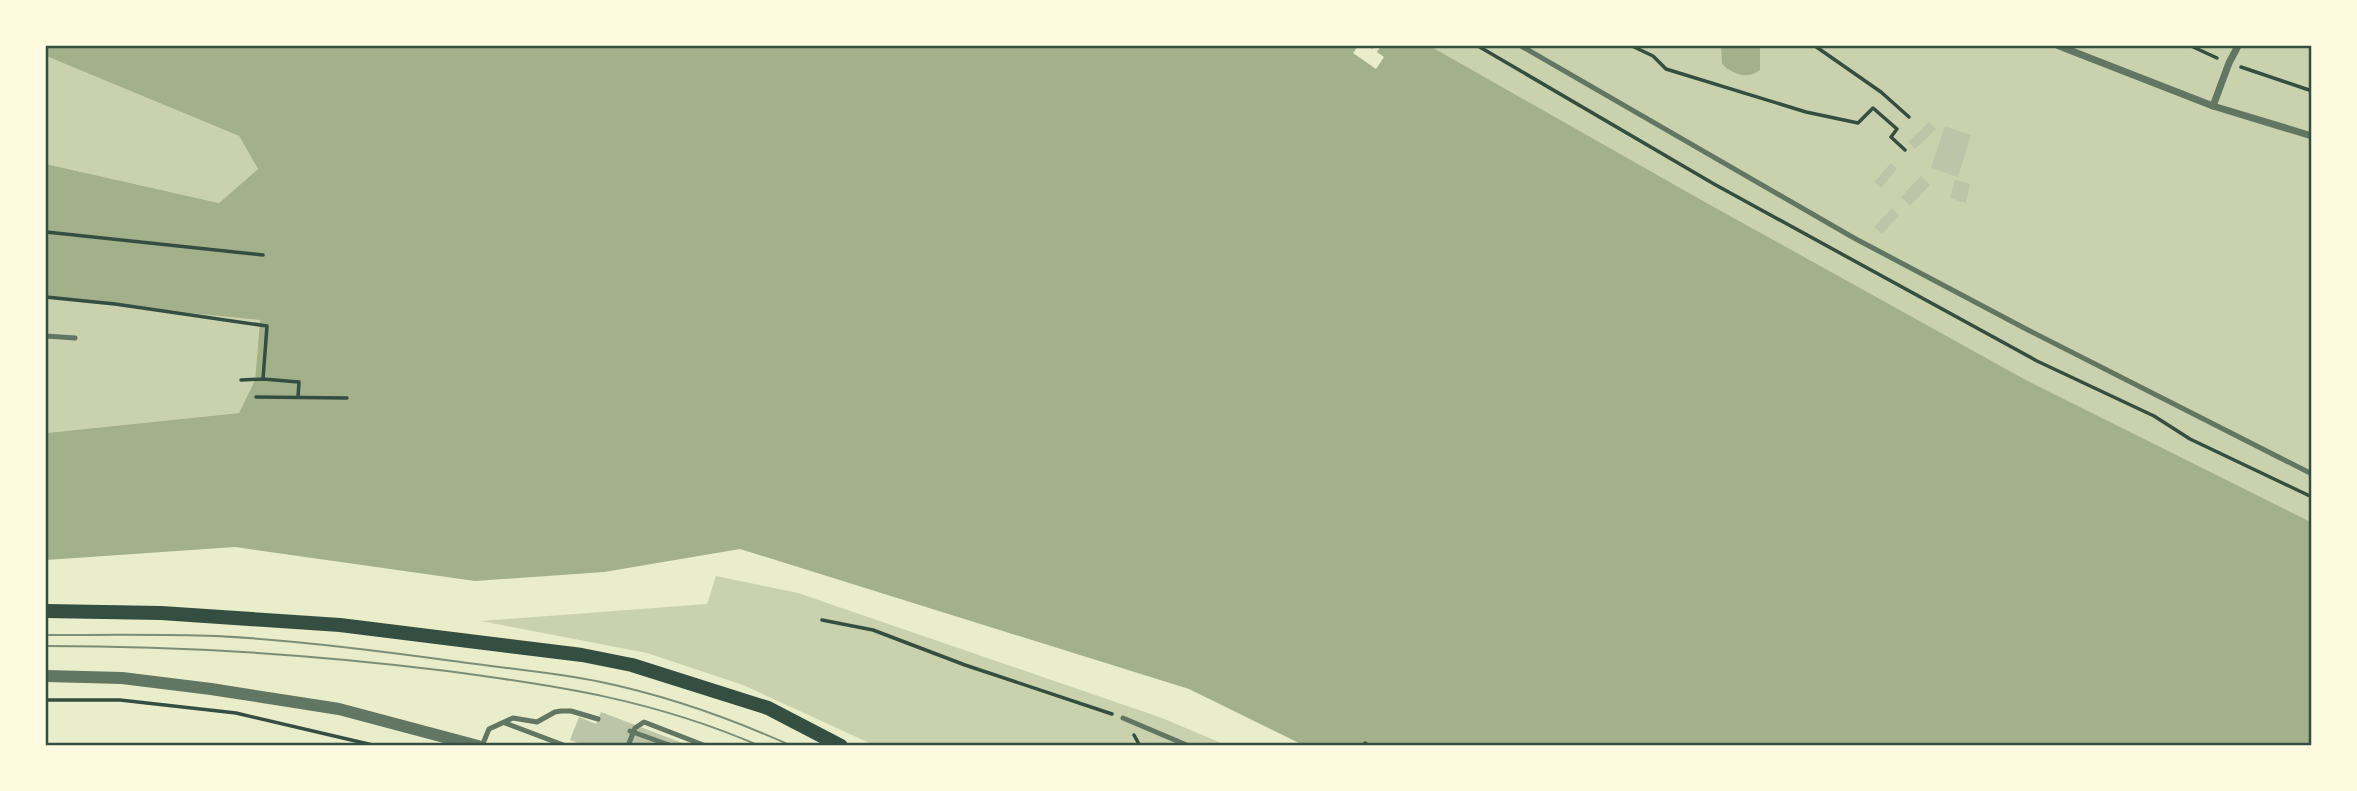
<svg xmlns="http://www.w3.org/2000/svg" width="2357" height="791" viewBox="0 0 2357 791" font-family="'DejaVu Sans',sans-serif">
  <rect width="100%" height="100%" fill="#e9edc9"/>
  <g fill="#cad2ad">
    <polygon points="1430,46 2311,46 2311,522 2028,381 1705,202"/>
    <polygon points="46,56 239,136 258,169 219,203 46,164"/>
    <polygon points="46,299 260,319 255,380 239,413 46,433"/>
    <polygon points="716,576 798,593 1162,718 1226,745 874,745 743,685 647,653 481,621 707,604"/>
  </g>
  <g fill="#a3b18a">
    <polygon points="46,46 1430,46 1705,202 2028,381 2311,522 2311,745 1303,745 1189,689 740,549 604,572 475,581 235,547 46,560 46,433 239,413 255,380 260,320 46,299 46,164 219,203 258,169 239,136 46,56"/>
    <path d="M1721,46H1760V70C1748,80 1732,74 1722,64Z"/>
  </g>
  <polygon fill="#e9edc9" points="1358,46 1367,46 1372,49 1375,46 1381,46 1377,52 1384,57 1376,69 1353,53"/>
  <g fill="#bcc5a7">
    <polygon points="1929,122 1936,129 1915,149 1908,142"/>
    <polygon points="1945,126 1971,135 1958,177 1931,168"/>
    <polygon points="1891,163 1897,169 1881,188 1874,182"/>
    <polygon points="1921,176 1930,185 1910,206 1901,197"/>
    <polygon points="1955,180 1970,184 1966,203 1950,198"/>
    <polygon points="1892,208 1899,215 1882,234 1874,227"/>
    <polygon points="601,712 690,746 585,746 570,740 579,717 596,724"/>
  </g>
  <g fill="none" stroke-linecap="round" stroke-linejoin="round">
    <g stroke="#344e41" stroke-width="3.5">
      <polyline points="1478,46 1714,184 2037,361 2154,416 2190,439 2312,497"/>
      <polyline points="1632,46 1653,56 1666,69 1806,112 1858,123 1873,108 1897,129 1891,137 1905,150"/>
      <polyline points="1815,46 1881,92 1909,117"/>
      <polyline points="2191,46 2217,58"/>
      <polyline points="2241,67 2312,91"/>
      <polyline points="46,232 263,255"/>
      <polyline points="46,297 115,304 267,326 263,379"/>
      <polyline points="241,380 263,379 299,382 298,397"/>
      <polyline points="256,397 347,398"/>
      <polyline points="822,620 873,630 965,665 1112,714"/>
      <polyline points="46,700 120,700 236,713 377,746"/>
      <polyline points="1134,735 1140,746"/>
      <polyline points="1365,743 1369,746"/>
    </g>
    <g stroke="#617663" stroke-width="5">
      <polyline points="1521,46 1854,238 2028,330 2312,474"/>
      <polyline points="46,336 75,338"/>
      <polyline points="1123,718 1189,746"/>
      <polyline points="505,723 566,746"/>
      <polyline points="630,731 672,746"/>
      <polyline points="482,746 489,729 513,718 537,722 555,712 561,711 571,711 598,719"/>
      <polyline points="628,746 635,728 644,722 706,746"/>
    </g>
    <g stroke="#617663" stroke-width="7">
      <polyline points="2059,46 2213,106 2312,136"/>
      <polyline points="2213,106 2229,63 2238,46"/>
    </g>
    <polyline stroke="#617663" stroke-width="12" points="46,676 122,678 211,689 339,709 478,746"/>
    <polyline stroke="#344e41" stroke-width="14" points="46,611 161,613 340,625 582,655 632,665 768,708 841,746"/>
    <g stroke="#7c8e77" stroke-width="2">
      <path d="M46,635C102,635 159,634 216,636C295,640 374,650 453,661C502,668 553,672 601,682C668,696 730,718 792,746"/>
      <path d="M46,646C182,646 312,654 447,671C560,686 654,700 760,746"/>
    </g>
  </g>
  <rect width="2357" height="791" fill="none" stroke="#fefae0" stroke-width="94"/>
  <rect x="47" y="47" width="2263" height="697" fill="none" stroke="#344e41" stroke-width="2.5"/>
</svg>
